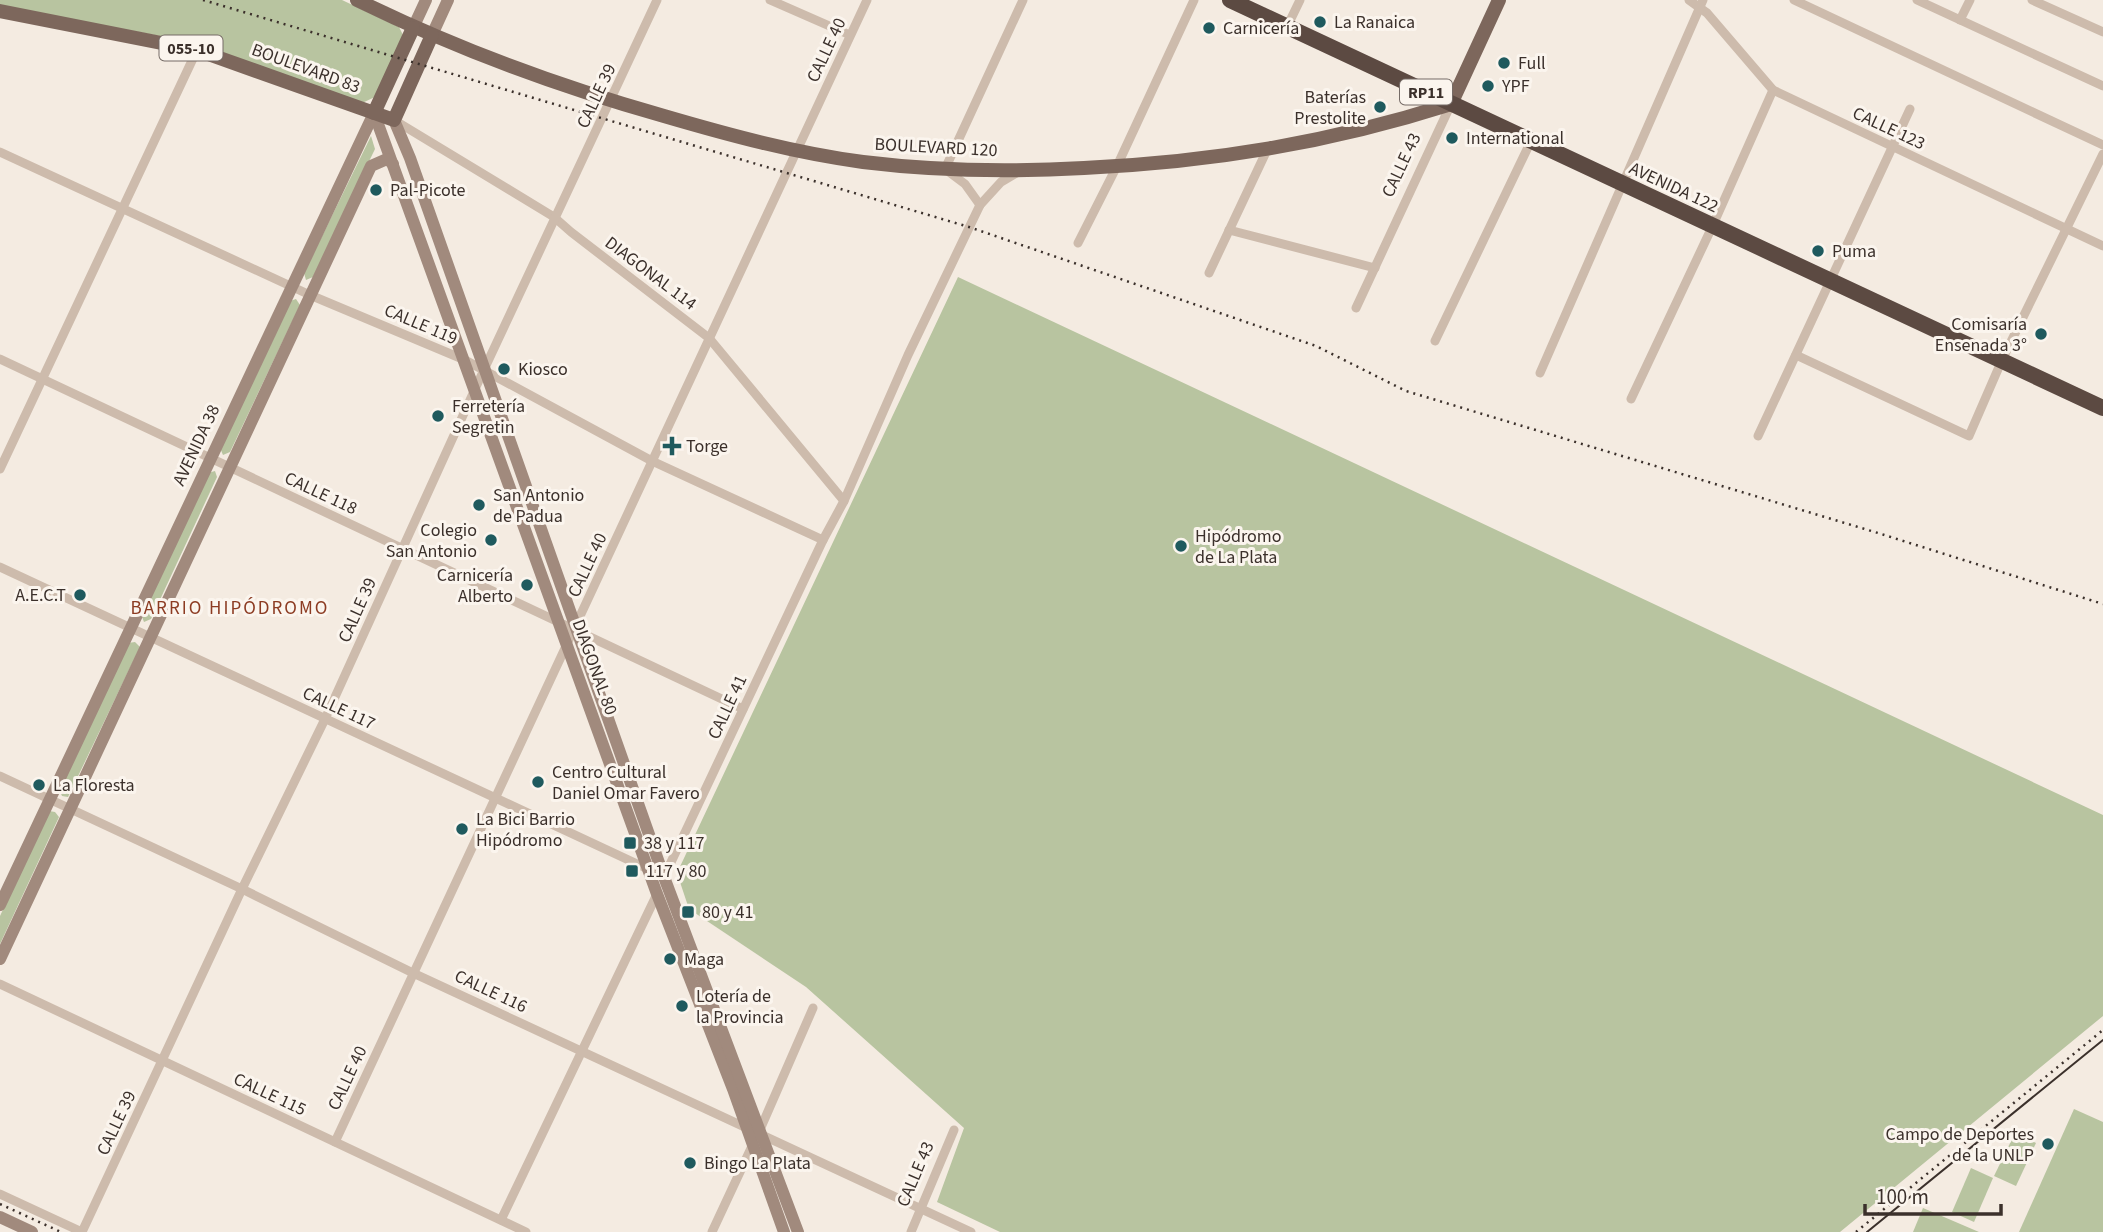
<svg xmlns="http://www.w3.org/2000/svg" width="2103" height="1232" viewBox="0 0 2103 1232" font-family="'Source Sans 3',sans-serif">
  <rect width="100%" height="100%" fill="#f4ebe1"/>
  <g fill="#b8c4a0">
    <polygon points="0,0 342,0 399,27 403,35 377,96 360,104 197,43 0,6"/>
    <polygon points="371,136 375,149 313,277 306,280 304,273"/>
    <polygon points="958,277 2103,815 2103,1016 1840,1232 1000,1232 937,1202 964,1128 806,987 689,909 677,873"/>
    <polygon points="296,299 300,305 230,452 223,455 220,448 290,301"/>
    <polygon points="215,471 217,477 151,619 144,622 141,614 208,473"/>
    <polygon points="135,642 140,647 68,797 62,796 59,789 128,643"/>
    <polygon points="49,811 55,812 59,817 0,944 0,916"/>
    <polygon points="2074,1109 2103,1122 2103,1232 2019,1232"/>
    <polygon points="2015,1133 2036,1143 2016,1186 1994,1176"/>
    <polygon points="1971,1168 1993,1178 1974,1222 1952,1212"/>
    <polygon points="1923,1208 1979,1232 1913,1232"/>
  </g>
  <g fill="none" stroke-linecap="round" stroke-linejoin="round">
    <g stroke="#cdbbac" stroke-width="9">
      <polyline points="770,0 850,35"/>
      <polyline points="1689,0 1707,13 1773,90 2103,246"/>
      <polyline points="1794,0 2103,145"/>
      <polyline points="1917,0 2103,86"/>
      <polyline points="2032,0 2103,32"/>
      <polyline points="1960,20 1970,0"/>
      <polyline points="1287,27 1300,0"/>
      <polyline points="394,120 554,217 571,232 709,338 844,501"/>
      <polyline points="0,152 310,295 465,360 652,461 823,540"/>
      <polyline points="980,205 965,184 945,169 1023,0"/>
      <polyline points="1229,230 1375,268"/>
      <polyline points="1078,243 1117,166 1194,0"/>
      <polyline points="1209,273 1267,150"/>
      <polyline points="1356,308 1451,104"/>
      <polyline points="1435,341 1531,141"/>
      <polyline points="1796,355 1969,436 2002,360 2103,154"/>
      <polyline points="0,359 743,709"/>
      <polyline points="1540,373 1703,0"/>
      <polyline points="1631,399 1713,225 1773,90"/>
      <polyline points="1758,436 1910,109"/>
      <polyline points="0,469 197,50"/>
      <polyline points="0,567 650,870"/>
      <polyline points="0,776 242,889 413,973 971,1232"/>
      <polyline points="664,877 823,540 844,501 908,355 980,205 1001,182 1018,172"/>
      <polyline points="0,984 526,1232"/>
      <polyline points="759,1132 813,1008"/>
      <polyline points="335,1142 867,0"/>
      <polyline points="0,1194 82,1232"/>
      <polyline points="501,1220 657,894"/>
      <polyline points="82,1232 242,889 325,719 475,389 657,0"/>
      <polyline points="712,1232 753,1144"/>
      <polyline points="911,1232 954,1130"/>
    </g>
    <g stroke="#a18a7d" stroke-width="12">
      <polyline points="413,28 426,0"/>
      <polyline points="432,35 448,0"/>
      <polyline points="374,113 657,894 733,1089 784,1232"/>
      <polyline points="394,120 410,158 664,877 798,1232"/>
      <polyline points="0,905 374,113"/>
      <polyline points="0,959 371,166 387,159 393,164"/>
      <polyline points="0,1217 32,1232"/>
    </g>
    <g stroke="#7d675c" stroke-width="14">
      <path d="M357,0C457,49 557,86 664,116C729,135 795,153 863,162C936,171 1010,172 1084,168C1211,162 1329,143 1451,104L1499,0"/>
      <polyline points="0,11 197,50 394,120 432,35"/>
      <polyline points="374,113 413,28"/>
    </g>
    <polyline stroke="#5c4a42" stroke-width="16" points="1230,0 2103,408"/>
    <polyline stroke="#3b302b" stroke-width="2" points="1867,1232 2103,1040"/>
    <g stroke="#3b302b" stroke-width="2.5" stroke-dasharray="2 5" stroke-linecap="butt">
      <polyline points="203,0 969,227 1316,346 1406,391 1878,533 2103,604"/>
      <polyline points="0,1204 61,1232"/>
      <polyline points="1856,1232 2103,1030"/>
    </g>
  </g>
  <g fill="#1f5a5e" stroke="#fbf5ee" stroke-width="2.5">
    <circle cx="1320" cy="22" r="7"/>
    <circle cx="1209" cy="28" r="7"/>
    <circle cx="1504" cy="63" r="7"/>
    <circle cx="1488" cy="86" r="7"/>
    <circle cx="1380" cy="107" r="7"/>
    <circle cx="1452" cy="138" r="7"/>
    <circle cx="376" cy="190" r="7"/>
    <circle cx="1818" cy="251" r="7"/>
    <circle cx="2041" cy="334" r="7"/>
    <circle cx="504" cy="369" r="7"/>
    <circle cx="438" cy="416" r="7"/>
    <path d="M668.5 435.5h7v7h7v7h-7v7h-7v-7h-7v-7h7z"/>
    <circle cx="479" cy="505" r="7"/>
    <circle cx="491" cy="540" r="7"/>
    <circle cx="1181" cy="546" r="7"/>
    <circle cx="527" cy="585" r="7"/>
    <circle cx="80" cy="595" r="7"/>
    <circle cx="538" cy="782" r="7"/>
    <circle cx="39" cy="785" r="7"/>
    <circle cx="462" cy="829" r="7"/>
    <rect x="623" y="836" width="14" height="14" rx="3.5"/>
    <rect x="625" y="864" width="14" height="14" rx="3.5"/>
    <rect x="681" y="905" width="14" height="14" rx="3.5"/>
    <circle cx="670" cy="959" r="7"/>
    <circle cx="682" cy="1006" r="7"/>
    <circle cx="2048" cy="1144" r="7"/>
    <circle cx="690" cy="1163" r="7"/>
  </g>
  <g text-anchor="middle" stroke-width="6" stroke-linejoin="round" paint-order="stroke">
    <g fill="#fbf5ee" stroke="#756b66" stroke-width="2">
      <rect x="159.5" y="35.5" width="63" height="25" rx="5"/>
      <rect x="1400" y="79.5" width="52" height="25" rx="5"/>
    </g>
    <g font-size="16" font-weight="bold" fill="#3b302b">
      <text x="191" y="54">055-10</text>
      <text x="1426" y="98">RP11</text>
    </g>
    <g font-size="18" fill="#3b302b" stroke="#fbf5ee" text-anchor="start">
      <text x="1334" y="28">La Ranaica</text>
      <text x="1223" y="34">Carnicería</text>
      <text x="1518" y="69">Full</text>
      <text x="1502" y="92">YPF</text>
      <text x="1366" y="103" text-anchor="end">Baterías<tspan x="1366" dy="21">Prestolite</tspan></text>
      <text x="1466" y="144">International</text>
      <text x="390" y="196">Pal-Picote</text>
      <text x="1832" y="257">Puma</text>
      <text x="2027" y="330" text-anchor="end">Comisaría<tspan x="2027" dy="21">Ensenada 3°</tspan></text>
      <text x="518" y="375">Kiosco</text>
      <text x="452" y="412">Ferretería<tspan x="452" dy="21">Segretin</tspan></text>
      <text x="686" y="452">Torge</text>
      <text x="493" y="501">San Antonio<tspan x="493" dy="21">de Padua</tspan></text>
      <text x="477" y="536" text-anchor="end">Colegio<tspan x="477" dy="21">San Antonio</tspan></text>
      <text x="1195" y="542">Hipódromo<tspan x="1195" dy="21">de La Plata</tspan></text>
      <text x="513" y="581" text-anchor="end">Carnicería<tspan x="513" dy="21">Alberto</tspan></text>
      <text x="66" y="601" text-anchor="end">A.E.C.T</text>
      <text x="552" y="778">Centro Cultural<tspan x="552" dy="21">Daniel Omar Favero</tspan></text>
      <text x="53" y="791">La Floresta</text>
      <text x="476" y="825">La Bici Barrio<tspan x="476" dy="21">Hipódromo</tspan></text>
      <text x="644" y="849">38 y 117</text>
      <text x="646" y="877">117 y 80</text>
      <text x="702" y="918">80 y 41</text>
      <text x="684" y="965">Maga</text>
      <text x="696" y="1002">Lotería de<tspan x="696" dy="21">la Provincia</tspan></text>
      <text x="2034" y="1140" text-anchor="end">Campo de Deportes<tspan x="2034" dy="21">de la UNLP</tspan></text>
      <text x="704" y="1169">Bingo La Plata</text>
    </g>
    <g font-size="18" fill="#3b302b" stroke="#fbf5ee">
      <text transform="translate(826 50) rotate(-65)" y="6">CALLE 40</text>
      <text transform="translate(306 68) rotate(20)" y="6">BOULEVARD 83</text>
      <text transform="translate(596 96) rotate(-65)" y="6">CALLE 39</text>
      <text transform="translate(1889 128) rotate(25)" y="6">CALLE 123</text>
      <text transform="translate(936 147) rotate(3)" y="6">BOULEVARD 120</text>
      <text transform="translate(1401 165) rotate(-65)" y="6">CALLE 43</text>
      <text transform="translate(1674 187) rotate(25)" y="6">AVENIDA 122</text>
      <text transform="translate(651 273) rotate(37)" y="6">DIAGONAL 114</text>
      <text transform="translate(421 324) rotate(23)" y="6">CALLE 119</text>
      <text transform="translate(196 445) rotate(-65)" y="6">AVENIDA 38</text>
      <text transform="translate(321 493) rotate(25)" y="6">CALLE 118</text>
      <text transform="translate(587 565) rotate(-65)" y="6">CALLE 40</text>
      <text transform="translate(357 610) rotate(-66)" y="6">CALLE 39</text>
      <text transform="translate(595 667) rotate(70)" y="6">DIAGONAL 80</text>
      <text transform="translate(727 707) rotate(-65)" y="6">CALLE 41</text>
      <text transform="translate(339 708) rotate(25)" y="6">CALLE 117</text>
      <text transform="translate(491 991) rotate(25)" y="6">CALLE 116</text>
      <text transform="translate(347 1078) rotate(-65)" y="6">CALLE 40</text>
      <text transform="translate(270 1094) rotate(25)" y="6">CALLE 115</text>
      <text transform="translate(116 1123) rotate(-65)" y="6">CALLE 39</text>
      <text transform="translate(915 1174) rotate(-67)" y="6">CALLE 43</text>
    </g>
    <g font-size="19" letter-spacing="2" fill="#8c3b22" stroke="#fbf5ee">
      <text x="230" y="614">BARRIO HIPÓDROMO</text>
    </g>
  </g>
  <path d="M1865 1204v10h136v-10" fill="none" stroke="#3b302b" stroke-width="3.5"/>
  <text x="1876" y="1204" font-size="21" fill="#3b302b" stroke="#fbf5ee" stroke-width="5" paint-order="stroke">100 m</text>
</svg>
